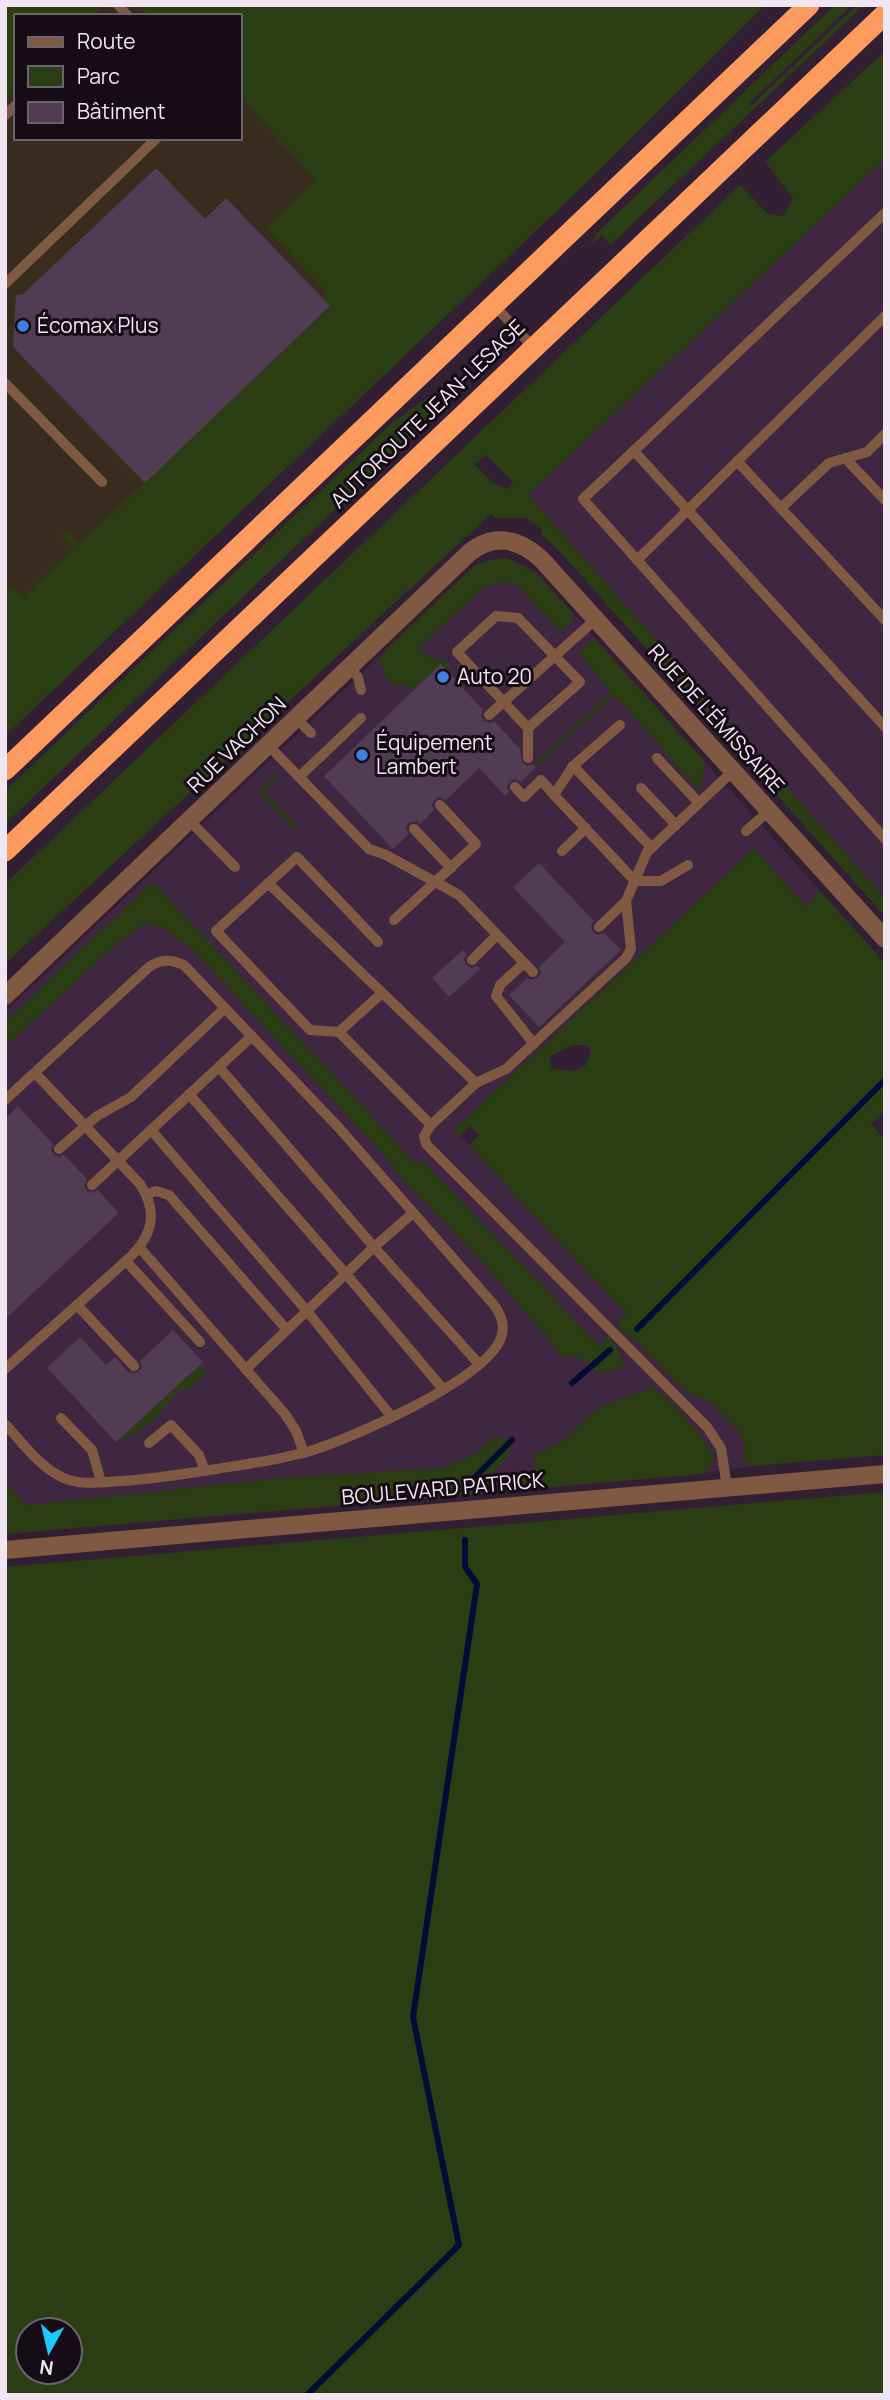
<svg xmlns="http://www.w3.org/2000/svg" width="890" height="2400" viewBox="0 0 890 2400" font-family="Manrope,sans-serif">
  <rect width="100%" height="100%" fill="#321f34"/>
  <polygon fill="#382c1e" points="5,5 160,5 172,16 16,16 16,138 240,138 240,86 404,275 5,654"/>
  <g fill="#3f2741">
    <polygon points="885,128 885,916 555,546 541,535 542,529 526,518 514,482"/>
    <polygon points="506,558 522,564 538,574 820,891 806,907 754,848 455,1130 626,1313 645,1330 740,1434 745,1446 743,1459 750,1466 700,1474 501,1492 5,1534 5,1012 474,566 489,560"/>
  </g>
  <g fill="#2b3e13" fill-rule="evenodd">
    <polygon points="5,5 99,5 100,10 93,16 16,16 16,90 5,100"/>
    <polygon points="138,5 765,5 584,185 5,736 5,589 11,586 23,597 73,549 61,536 67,531 79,543 145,483 329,307 322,299 327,293 266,228 315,180 240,96 240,16 148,16"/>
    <polygon points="835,5 852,5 749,103 751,106 857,5 864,5 610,245 602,235 588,247 600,230"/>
    <path d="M885,51V159L528,495L885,898V916L555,546L541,535L542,529L526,518H496L491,514L5,964V884L740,185L768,214L783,216L793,198L765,162ZM486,455L513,482L508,489L493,483L474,464Z"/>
    <polygon points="427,398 438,411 5,824 5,791 391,424"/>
    <path d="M506,558C536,568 552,590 572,613L573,620L564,629H558L517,585C504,581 494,583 482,589L417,649L438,660L442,658L451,667L447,671L441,664L411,691L402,682L395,687L382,674L384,670L379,660L387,649L474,566L489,560Z"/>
    <polygon points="589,641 596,641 705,762 700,791 614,695 536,767 534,764 611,692 579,653"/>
    <polygon points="276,775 279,777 264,791 298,826 295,829 258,792"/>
    <path d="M754,848L806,906L820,891L885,963V1111L871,1124L885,1139V1455L750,1466L743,1459L745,1446L740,1434L713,1404L684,1390L635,1340L623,1332L618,1323L626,1313L469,1146L479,1135L470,1126L459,1136L454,1130ZM572,1045H587L591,1051L586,1065L575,1071L552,1069L549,1057Z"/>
    <polygon points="151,883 158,887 417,1165 422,1161 600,1346 608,1336 621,1355 623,1367 599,1373 580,1358 562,1356 482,1261 402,1178 382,1153 193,950 164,928 145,923 108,952 14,1039 5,1044 5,1023"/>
    <path d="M199,1365L206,1374L187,1390H178C161,1414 144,1432 117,1442Z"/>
    <path d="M654,1388C679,1406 697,1430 714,1456L709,1469L700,1474L5,1534V1483L26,1505L295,1477L441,1468L472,1456L496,1435L512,1444L506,1460L484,1478L535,1474V1453C570,1442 567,1435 593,1413C606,1401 637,1394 654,1388Z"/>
    <path d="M885,1492V2395H5V1567ZM28,2330H70V2372H28Z"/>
  </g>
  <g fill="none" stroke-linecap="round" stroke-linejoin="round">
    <g stroke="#010d34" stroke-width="6">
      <polyline points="637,1329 885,1080"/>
      <polyline points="572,1383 610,1350"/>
      <polyline points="474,1478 512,1440"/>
      <polyline points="307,2395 459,2245 413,2017 477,1584 465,1567 465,1540"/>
    </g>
  </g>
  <g fill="#513c53">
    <polygon points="156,168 205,219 226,198 330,306 145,483 13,347 16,295 22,295"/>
    <polygon points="441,664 483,710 481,716 484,721 490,723 494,721 520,749 522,762 527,766 533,764 536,767 521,782 514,779 509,782 507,788 509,792 505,796 479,768 446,800 439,797 434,800 432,806 434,810 420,824 416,821 409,823 406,827 408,835 393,849 324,776"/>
    <polygon points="539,863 594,921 591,926 593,932 598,935 604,933 621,950 539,1027 509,995 527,978 531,980 538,978 541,974 539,967 565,942 513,887"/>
    <polygon points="463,950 467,954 464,959 466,965 471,968 477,966 480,969 449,997 432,978"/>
    <polygon points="18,1106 53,1144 51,1150 54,1155 60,1157 64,1155 87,1179 84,1186 87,1191 93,1193 98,1190 119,1213 5,1319 5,1119"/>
    <polygon points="173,1330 203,1362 116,1442 47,1368 80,1337 106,1365 115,1357 128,1372 136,1373 142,1368 140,1361"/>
  </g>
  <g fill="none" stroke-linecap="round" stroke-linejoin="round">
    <g stroke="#805942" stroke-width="10">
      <polyline points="118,5 128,16"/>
      <polyline points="5,115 16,105"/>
      <polyline points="885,213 583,499 885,839"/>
      <polyline points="5,284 157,138"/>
      <polyline points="494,305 533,347"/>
      <polyline points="5,383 102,482"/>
      <polyline points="634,451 885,727"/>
      <polyline points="845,458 885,500"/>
      <polyline points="737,461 885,620"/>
      <polyline points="781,508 829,463 867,452 885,434"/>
      <polyline points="637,560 885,316"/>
      <polyline points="350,668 358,677 361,690"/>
      <polyline points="489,715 596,619"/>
      <polyline points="297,719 311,733"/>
      <polyline points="620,725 573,766 652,848"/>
      <polyline points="269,746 369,849 386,855 459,895 533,972"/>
      <polyline points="528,758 528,728 580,682 518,618 496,616 457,652 528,728"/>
      <polyline points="657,758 699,803"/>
      <polyline points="573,766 554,795 635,881 661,881 688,865"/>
      <polyline points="299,777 361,718"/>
      <polyline points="515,787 524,797 541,780 554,795"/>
      <polyline points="641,788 676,825"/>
      <polyline points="191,822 235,867"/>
      <polyline points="414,829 451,868"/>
      <polyline points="746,831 769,811"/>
      <polyline points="562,851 586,828"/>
      <polyline points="268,883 476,1083"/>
      <polyline points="394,920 476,844 440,805"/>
      <polyline points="599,927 626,901 647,852 733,771"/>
      <polyline points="378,942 297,857 216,931 310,1030 339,1032 431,1125 476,1083 506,1069 626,958 631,949 626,901"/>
      <polyline points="472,960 497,935"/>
      <polyline points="524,963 500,985 496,996 534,1044"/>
      <polyline points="339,1032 382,993"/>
      <polyline points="219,1067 374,1247 413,1213"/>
      <path d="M36,1074L140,1184C160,1215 151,1238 126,1261"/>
      <polyline points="189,1094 346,1274 443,1389"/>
      <path d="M5,1100L149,967C161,959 171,959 184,965L340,1129L494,1305C502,1316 506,1327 500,1340C482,1381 353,1438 310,1451C280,1460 248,1464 216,1469C185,1474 154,1479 122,1481C104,1482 86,1485 69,1480C43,1472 23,1443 5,1424"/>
      <polyline points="431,1125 424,1136 426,1144 707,1427 721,1448 727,1487"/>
      <polyline points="151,1130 307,1311 391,1416"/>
      <polyline points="59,1149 97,1116 131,1097 225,1008"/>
      <polyline points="92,1185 252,1036"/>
      <polyline points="147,1194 156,1191 169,1195 287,1330"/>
      <polyline points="140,1248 285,1414 296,1431 304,1453"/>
      <polyline points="77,1305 126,1261 200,1342"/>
      <polyline points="5,1369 77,1305 134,1366"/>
      <polyline points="246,1369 374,1247 479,1364"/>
      <polyline points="61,1418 92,1450 101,1482"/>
      <polyline points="149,1443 171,1425 199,1455 205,1471"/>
    </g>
    <path stroke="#805942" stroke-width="18" d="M5,996L469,553C494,532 521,539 543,561L885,939"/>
    <polyline stroke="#805942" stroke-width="18" points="5,1550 885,1474"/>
    <g stroke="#fd9b5f" stroke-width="21">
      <polyline points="5,770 809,5"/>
      <polyline points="5,851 885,14"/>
    </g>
  </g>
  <g fill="#3f7fe0" stroke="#150c16" stroke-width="2.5">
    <circle cx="23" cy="326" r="7"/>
    <circle cx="443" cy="677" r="7"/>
    <circle cx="362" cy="755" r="7"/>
  </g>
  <g text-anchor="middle" stroke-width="6" stroke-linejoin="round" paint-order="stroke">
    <g font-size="21" fill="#f2e5f2" stroke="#150c16" text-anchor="start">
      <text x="37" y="333">Écomax Plus</text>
      <text x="457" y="684">Auto 20</text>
      <text x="376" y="750">Équipement<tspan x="376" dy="24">Lambert</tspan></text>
    </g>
    <g font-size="21" fill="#f2e5f2" stroke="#150c16">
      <text transform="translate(428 414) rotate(-44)" y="7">AUTOROUTE JEAN-LESAGE</text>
      <text transform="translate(716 719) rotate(48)" y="7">RUE DE L'ÉMISSAIRE</text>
      <text transform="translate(237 745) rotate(-44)" y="7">RUE VACHON</text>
      <text transform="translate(443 1489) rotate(-5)" y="7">BOULEVARD PATRICK</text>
    </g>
  </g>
  <rect width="890" height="2400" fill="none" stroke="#f2e5f2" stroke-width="14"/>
  <rect x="14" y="14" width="228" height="126" fill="#150c16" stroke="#6d636e" stroke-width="2"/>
  <rect x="28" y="37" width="35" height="10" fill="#805942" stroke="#6d636e" stroke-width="2"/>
  <text x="77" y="49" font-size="21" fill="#f2e5f2">Route</text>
  <rect x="28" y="66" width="35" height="21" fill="#2b3e13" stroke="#6d636e" stroke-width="2"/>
  <text x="77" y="84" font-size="21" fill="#f2e5f2">Parc</text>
  <rect x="28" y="102" width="35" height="21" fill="#513c53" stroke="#6d636e" stroke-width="2"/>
  <text x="77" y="119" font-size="21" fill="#f2e5f2">Bâtiment</text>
  <g transform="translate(49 2351) rotate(188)"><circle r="33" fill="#150c16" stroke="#6d636e" stroke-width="2"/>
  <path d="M0-5L12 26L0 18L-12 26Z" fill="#1bc9fc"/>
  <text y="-10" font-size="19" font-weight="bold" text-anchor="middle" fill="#f2e5f2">N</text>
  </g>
</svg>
